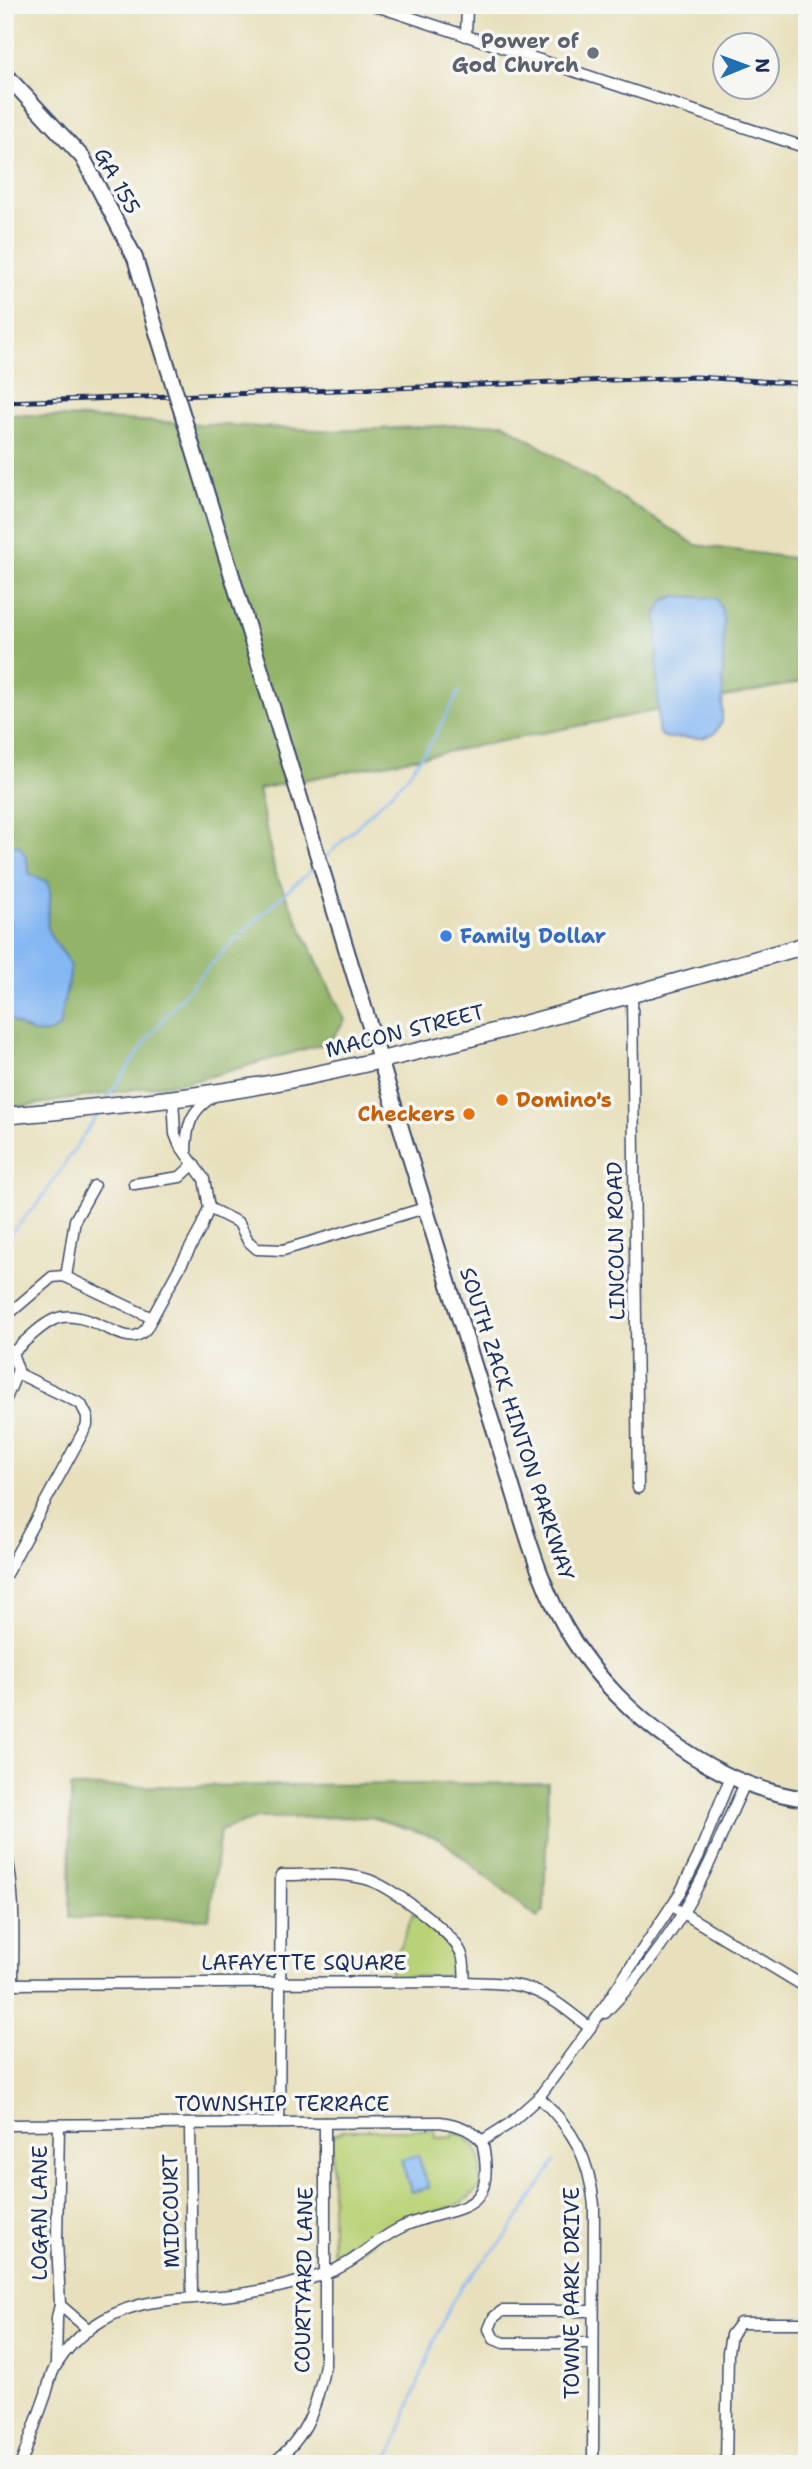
<svg xmlns="http://www.w3.org/2000/svg" width="812" height="2469" viewBox="0 0 812 2469" font-family="'Shantell Sans',sans-serif">
  <rect width="100%" height="100%" fill="#f6f6f2"/>
  <filter id="ink" filterUnits="userSpaceOnUse"><feTurbulence type="fractalNoise" baseFrequency=".0143" numOctaves="2"/><feDisplacementMap in="SourceGraphic" scale="14" xChannelSelector="R" yChannelSelector="G"/><feConvolveMatrix kernelMatrix="1 2 1 2 8 2 1 2 1" color-interpolation-filters="sRGB"/></filter>
  <filter id="wash" filterUnits="userSpaceOnUse"><feTurbulence type="fractalNoise" baseFrequency=".00686" numOctaves="4" result="noise"/><feDisplacementMap in="SourceGraphic" scale="28" xChannelSelector="R" yChannelSelector="G"/><feGaussianBlur stdDeviation="1.57" result="paint"/><feColorMatrix in="noise" values="0 0 0 0 0 0 0 0 0 0 0 0 0 0 0 0 0 1.4 0 .05"/><feComposite in="paint" operator="in"/></filter>
  <g filter="url(#wash)">
    <rect width="100%" height="100%" fill="#e8e0bc"/>
    <g fill="#bad277" stroke="#6a806a" stroke-width="2">
      <path d="M413,1914C428,1926 476,1955 450,1976L388,1977Z"/>
      <path d="M345,2130H435L436,2138L453,2137L455,2132C484,2145 481,2157 480,2186C458,2215 431,2208 401,2222C382,2231 355,2262 334,2257L332,2249V2141L334,2135Z"/>
    </g>
    <g fill="#93b468" stroke="#577263" stroke-width="2">
      <polygon points="5,414 336,431 503,423 696,545 807,560 807,681 258,789 275,873 345,1020 330,1042 201,1079 5,1109"/>
      <polygon points="548,1783 544,1911 537,1918 439,1838 370,1817 257,1818 220,1831 209,1919 70,1918 71,1787"/>
    </g>
    <g fill="#85b8f3" stroke="#5074a8" stroke-width="2">
      <polygon points="675,596 716,598 722,609 724,622 722,722 715,733 703,738 667,738 660,735 658,730 657,614 663,601"/>
      <path d="M5,843L20,846L26,857L30,874L48,882C55,898 44,914 48,930C53,946 71,954 70,973C69,986 58,1018 60,1026C42,1043 20,1028 5,1015Z"/>
      <polygon points="418,2155 429,2188 411,2192 401,2160"/>
    </g>
    <g fill="none" stroke-linecap="round" stroke-linejoin="round">
      <g stroke="#85b8f3" stroke-width="2.5">
        <polyline points="323,860 405,779 431,743 459,692"/>
        <path d="M106,1100C124,1074 141,1047 161,1022C206,965 261,914 316,866"/>
        <polyline points="5,1239 40,1201 97,1115"/>
        <polyline points="387,2464 439,2329 452,2302 463,2284 506,2237 555,2162"/>
      </g>
    </g>
  </g>
  <g filter="url(#ink)">
    <g fill="none" stroke-linecap="round" stroke-linejoin="round">
      <defs>
        <g id="minor">
          <polyline points="373,5 807,148"/>
          <polyline points="466,36 467,5"/>
          <polyline points="632,994 638,1488"/>
          <path d="M186,1154C186,1127 190,1110 214,1096"/>
          <polyline points="134,1184 180,1177 194,1164"/>
          <polyline points="209,1208 239,1223 248,1241 257,1249 283,1250 425,1208"/>
          <polyline points="66,1277 75,1220 94,1186"/>
          <polyline points="5,1317 52,1277 64,1276 152,1318"/>
          <polyline points="5,1347 12,1353 18,1370 5,1401"/>
          <path d="M12,1353C25,1342 39,1326 55,1319C86,1307 121,1344 138,1335C141,1334 144,1331 146,1329L200,1230L209,1208L204,1179L179,1144L175,1134L173,1097"/>
          <polyline points="5,1576 87,1425 87,1416 81,1404 17,1373"/>
          <path d="M5,1847C16,1892 13,1938 13,1984"/>
          <polyline points="678,1910 807,1988"/>
          <path d="M5,1984L465,1982C486,1983 510,1982 530,1989C553,1997 572,2014 590,2028"/>
          <path d="M605,2013C645,1972 678,1927 703,1876C719,1845 730,1813 746,1782"/>
          <path d="M539,2097C574,2130 589,2158 594,2205L593,2464"/>
          <path d="M279,2123L281,1875C308,1875 340,1872 366,1879C390,1886 454,1932 462,1955C465,1962 464,1974 465,1982"/>
          <polyline points="190,2124 192,2297"/>
          <path d="M5,2125L440,2122C458,2125 469,2128 482,2141L509,2124L539,2097L590,2028L680,1893L698,1857L731,1776"/>
          <polyline points="59,2125 57,2239 60,2305 89,2330"/>
          <polyline points="592,2343 504,2343 494,2339 489,2329 494,2317 502,2311 593,2311"/>
          <polyline points="56,2365 57,2317 60,2305"/>
          <path d="M21,2464C29,2440 38,2417 46,2394C49,2384 51,2372 57,2364C65,2351 77,2338 89,2329C135,2295 177,2301 231,2295C262,2292 294,2284 324,2274C355,2264 373,2241 400,2228C451,2203 500,2222 482,2141"/>
          <path d="M272,2464C308,2436 316,2408 325,2365V2123"/>
          <polyline points="726,2464 728,2352 731,2335 740,2323 807,2323"/>
        </g>
        <g id="secondary">
          <polyline points="5,74 83,158 135,258 156,329"/>
          <path d="M187,429C277,714 360,1000 449,1285C469,1350 490,1415 510,1480C527,1535 542,1592 573,1640C620,1715 717,1788 807,1799"/>
        </g>
        <path id="primary" d="M5,1116C98,1107 192,1099 284,1081C460,1046 634,993 807,945"/>
      </defs>
      <use href="#minor" stroke="#3a4a6c" stroke-width="13"/>
      <use href="#secondary" stroke="#3a4a6c" stroke-width="18"/>
      <use href="#primary" stroke="#3a4a6c" stroke-width="19"/>
      <use href="#minor" stroke="#fff" stroke-width="10"/>
      <use href="#secondary" stroke="#fff" stroke-width="14"/>
      <use href="#primary" stroke="#fff" stroke-width="16"/>
      <defs>
        <polyline id="rail" points="5,402 696,377 807,384"/>
      </defs>
      <use href="#rail" stroke="#1b2f5e" stroke-width="5"/>
      <use href="#rail" stroke="#f6f6f2" stroke-width="2.5" stroke-dasharray="8" stroke-linecap="butt"/>
      <defs>
        <polyline id="secondary-bridge" points="156,329 187,429"/>
      </defs>
      <use href="#secondary-bridge" stroke="#3a4a6c" stroke-width="18" stroke-linecap="butt"/>
      <use href="#secondary-bridge" stroke="#fff" stroke-width="14"/>
    </g>
  </g>
  <circle fill="#6b7280" stroke="#f6f6f2" stroke-width="2.5" cx="593" cy="53" r="7"/>
  <circle fill="#3f7fe0" stroke="#f6f6f2" stroke-width="2.5" cx="446" cy="936" r="7"/>
  <g fill="#e8710a" stroke="#f6f6f2" stroke-width="2.5">
    <circle cx="502" cy="1100" r="7"/>
    <circle cx="469" cy="1114" r="7"/>
  </g>
  <g text-anchor="middle" stroke-width="7" stroke-linejoin="round" paint-order="stroke">
    <g font-size="21" font-weight="bold" fill="#5b616d" stroke="#f6f6f2" text-anchor="end">
      <text x="579" y="48">Power of<tspan x="579" dy="24">God Church</tspan></text>
    </g>
    <g font-size="21" fill="#1b2f5e" stroke="#f6f6f2">
      <text transform="translate(117 181) rotate(61)" y="7">GA 155</text>
      <text transform="translate(405 1031) rotate(-14)" y="7">MACON STREET</text>
      <text transform="translate(616 1241) rotate(-91)" y="7">LINCOLN ROAD</text>
      <text transform="translate(517 1424) rotate(72)" y="7">SOUTH ZACK HINTON PARKWAY</text>
      <text x="304" y="1970">LAFAYETTE SQUARE</text>
      <text x="282" y="2111">TOWNSHIP TERRACE</text>
      <text transform="translate(171 2211) rotate(-91)" y="7">MIDCOURT</text>
      <text transform="translate(40 2213) rotate(-90)" y="7">LOGAN LANE</text>
      <text transform="translate(304 2280) rotate(-89)" y="7">COURTYARD LANE</text>
      <text transform="translate(572 2293) rotate(-90)" y="7">TOWNE PARK DRIVE</text>
    </g>
    <g font-size="21" font-weight="bold" fill="#366cbe" stroke="#f6f6f2" text-anchor="start">
      <text x="460" y="943">Family Dollar</text>
    </g>
    <g font-size="21" font-weight="bold" fill="#c56008" stroke="#f6f6f2" text-anchor="start">
      <text x="516" y="1107">Domino's</text>
      <text x="455" y="1121" text-anchor="end">Checkers</text>
    </g>
  </g>
  <rect width="812" height="2469" fill="none" stroke="#f6f6f2" stroke-width="28"/>
  <g transform="translate(746 66) rotate(89)"><circle r="33" fill="#f6f6f2" stroke="#9ea6b7" stroke-width="2"/>
  <path d="M0-5L12 26L0 18L-12 26Z" fill="#1f6fb2"/>
  <text y="-10" font-size="19" font-weight="bold" text-anchor="middle" fill="#1b2f5e">N</text>
  </g>
</svg>
